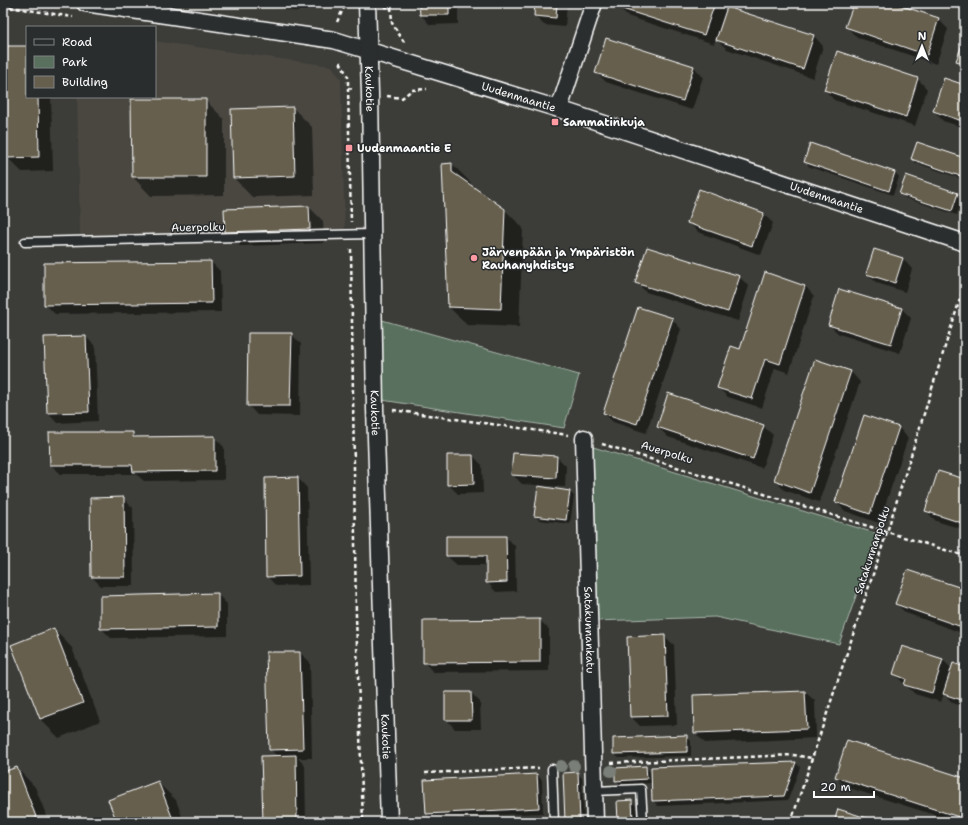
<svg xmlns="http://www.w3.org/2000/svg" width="968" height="825" viewBox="0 0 968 825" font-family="'Shantell Sans',sans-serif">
  <rect width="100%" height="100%" fill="#3c3c38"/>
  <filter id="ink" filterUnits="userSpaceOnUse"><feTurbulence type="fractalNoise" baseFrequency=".025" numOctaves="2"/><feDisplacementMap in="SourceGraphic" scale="8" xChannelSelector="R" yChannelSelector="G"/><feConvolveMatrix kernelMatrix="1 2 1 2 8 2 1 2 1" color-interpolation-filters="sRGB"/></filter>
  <g filter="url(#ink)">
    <polygon fill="#49463f" points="155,41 332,66 341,79 345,230 80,236 77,97 155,97"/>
    <g fill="#58705d" stroke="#acb8ae">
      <polygon points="382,320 579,375 564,428 382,400"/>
      <polygon points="590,446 878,534 839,644 715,617 595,621"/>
    </g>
    <g fill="#0007">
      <polygon points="264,3 300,3 298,12 268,6"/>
      <polygon points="420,3 458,3 458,24 430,25 421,15"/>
      <polygon points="536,3 567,3 565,27 544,25 535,16"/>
      <polygon points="619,3 717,3 725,11 714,44 627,16 618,6"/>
      <polygon points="855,3 890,3 938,19 948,29 936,64 856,37 847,27"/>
      <polygon points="931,3 948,3 946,8"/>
      <polygon points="728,8 814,36 823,46 813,78 727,49 717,40"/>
      <polygon points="607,39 694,67 703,77 692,110 606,82 596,72"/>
      <polygon points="965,39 965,69 958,61"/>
      <polygon points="3,47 27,47 27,97 51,97 53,171 22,172 8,158 7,118 3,114"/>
      <polygon points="837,53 918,79 927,89 915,126 834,100 825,90"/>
      <polygon points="965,86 965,128 943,121 934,111"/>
      <polygon points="205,100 224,119 224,195 151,196 133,177"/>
      <polygon points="293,108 312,127 314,195 252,197 234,178"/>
      <polygon points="912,158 965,159 965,180 916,163"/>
      <polygon points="805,162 895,173 899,177 893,195 810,167"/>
      <polygon points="452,164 471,183 471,186 504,209 523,228 519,327 467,325 449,307"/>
      <polygon points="906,177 958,194 962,198 957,215 905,198 901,194"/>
      <polygon points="309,207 323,221 324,243 240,246 226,232"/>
      <polygon points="763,214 773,223 761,255 698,232 688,222"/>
      <polygon points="903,259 912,269 905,292 877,283 867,274"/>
      <polygon points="211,262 220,271 221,312 55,314 45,304"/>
      <polygon points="766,274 805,286 814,296 789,373 775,368 762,408 728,397 718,388 741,350"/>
      <polygon points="739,277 749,286 738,321 646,292 636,282"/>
      <polygon points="901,308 911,318 900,353 839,334 829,325"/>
      <polygon points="672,319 681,329 646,433 613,422 604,413"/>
      <polygon points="291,334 301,344 300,416 257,415 248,405"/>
      <polygon points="86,337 95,346 98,421 57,423 48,413 45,338"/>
      <polygon points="816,360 851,372 860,382 819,502 784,490 775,480"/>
      <polygon points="865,417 899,428 908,438 879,523 845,511 836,502"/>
      <polygon points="763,426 773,435 762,468 668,437 658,427"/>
      <polygon points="133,433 138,438 214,437 224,447 224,480 144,481 136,474 61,474 51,465"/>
      <polygon points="473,456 482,465 483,493 458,494 448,484"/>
      <polygon points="557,457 566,466 565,487 522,484 513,475"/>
      <polygon points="298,478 307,488 309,585 276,586 267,576"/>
      <polygon points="965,480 965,530 936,521 926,511"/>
      <polygon points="570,492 574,496 570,524 539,520 535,515"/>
      <polygon points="123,498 133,508 134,586 101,586 92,577"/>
      <polygon points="506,537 515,546 516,591 496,592 487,582 487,565 457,565 447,556"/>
      <polygon points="965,590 965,634 906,613 896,604"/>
      <polygon points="217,594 227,604 227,636 111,638 101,628"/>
      <polygon points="539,620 549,629 549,671 433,672 424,662"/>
      <polygon points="54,629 72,648 100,721 59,738 40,719 12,645"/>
      <polygon points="664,636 674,645 677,725 640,726 631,717"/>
      <polygon points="268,653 300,653 310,662 312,758 298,758 305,766 306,822 264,822 278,757 270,749"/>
      <polygon points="942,659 952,669 965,668 965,707 953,703 944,694 941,702 915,694 894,674"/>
      <polygon points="805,692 815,701 816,738 705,743 695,733 694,696"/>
      <polygon points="471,693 480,702 481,729 455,729 446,719"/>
      <polygon points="686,736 691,741 691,756 619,758 614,754"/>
      <polygon points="796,763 800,767 788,800 658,806 653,801 652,768"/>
      <polygon points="646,767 650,772 651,783 621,785 616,780"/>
      <polygon points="17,768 35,787 49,822 3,822 3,773"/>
      <polygon points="577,773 582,778 584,822 567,822"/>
      <polygon points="537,775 542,780 543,813 431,818 427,814"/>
      <polygon points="836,777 965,779 965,822 957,822 846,787"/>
      <polygon points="157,782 176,800 184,822 118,822"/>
      <polygon points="632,801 636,806 637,822 619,822"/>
    </g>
    <g fill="#665f4e" stroke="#fff">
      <polygon points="419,3 449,3 449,15 420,15"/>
      <polygon points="535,3 557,3 556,18 534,16"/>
      <polygon points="618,3 715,3 704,35 616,7"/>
      <polygon points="854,3 893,3 939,18 927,55 845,27"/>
      <polygon points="727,7 814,35 803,69 716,40"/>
      <polygon points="965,36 965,64 956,61"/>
      <polygon points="606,38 694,66 683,101 595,73"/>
      <polygon points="3,46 27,46 27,97 38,97 39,157 7,158 6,111 3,111"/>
      <polygon points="837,51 918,78 906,117 824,90"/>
      <polygon points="944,78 965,85 965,122 933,111"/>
      <polygon points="131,99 206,99 206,177 132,177"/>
      <polygon points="293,107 295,176 233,178 231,109"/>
      <polygon points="917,142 965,158 965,170 963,177 911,159"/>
      <polygon points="810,143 895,172 889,191 804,162"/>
      <polygon points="452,163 452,172 505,209 501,309 448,307 442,164"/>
      <polygon points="906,175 958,193 952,211 899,194"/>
      <polygon points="699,189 764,213 752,246 687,223"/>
      <polygon points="309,206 310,229 225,232 224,209"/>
      <polygon points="647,247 740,276 728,312 635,283"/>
      <polygon points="874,249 903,258 895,283 866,274"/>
      <polygon points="211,261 212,303 44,305 44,263"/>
      <polygon points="765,272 805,286 780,364 765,359 752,399 717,388 731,346 740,349"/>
      <polygon points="839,289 902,308 891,344 828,325"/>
      <polygon points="638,307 673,318 637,424 603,413"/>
      <polygon points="248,333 292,333 290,406 247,406"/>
      <polygon points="86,336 89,412 47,413 44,337"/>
      <polygon points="815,359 851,371 810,493 774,480"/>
      <polygon points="668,393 764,425 753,459 657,427"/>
      <polygon points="864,415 899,427 870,514 835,502"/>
      <polygon points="49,432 133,432 133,437 215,436 215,471 133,472 132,465 50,465"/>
      <polygon points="513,453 557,456 556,478 511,475"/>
      <polygon points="447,455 473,455 474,484 447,485"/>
      <polygon points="938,471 965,479 965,524 925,511"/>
      <polygon points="298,477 300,576 266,577 265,478"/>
      <polygon points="538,486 570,491 566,520 534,516"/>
      <polygon points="124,497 125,577 91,577 90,498"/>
      <polygon points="446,536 506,536 507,582 486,583 486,556 446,556"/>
      <polygon points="907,570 965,589 965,628 895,604"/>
      <polygon points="218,593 218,627 100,629 100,596"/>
      <polygon points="540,619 540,662 423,663 423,620"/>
      <polygon points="54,628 83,703 40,719 11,645"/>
      <polygon points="665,635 668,716 630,717 627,637"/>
      <polygon points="902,646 943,659 932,693 904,685 906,679 893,674"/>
      <polygon points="266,652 300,652 303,749 269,750"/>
      <polygon points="953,663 965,667 965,701 943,694"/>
      <polygon points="805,691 807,729 694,733 693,695"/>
      <polygon points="445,692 471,692 472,720 445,720"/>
      <polygon points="687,735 687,752 613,754 613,738"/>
      <polygon points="847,740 965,778 965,819 835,777"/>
      <polygon points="296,755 297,822 263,822 261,756"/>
      <polygon points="796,762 784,796 652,801 651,767"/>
      <polygon points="646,766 647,779 615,781 615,768"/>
      <polygon points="17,767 38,822 3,822 3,772"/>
      <polygon points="578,772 580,821 565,821 563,773"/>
      <polygon points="537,774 539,808 426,814 424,780"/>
      <polygon points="158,781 174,822 117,822 108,800"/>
      <polygon points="632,800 633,822 618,822 617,801"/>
      <polygon points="838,809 870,819 869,822 834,822"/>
    </g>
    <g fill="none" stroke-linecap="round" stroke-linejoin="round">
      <defs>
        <g id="lane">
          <polyline points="25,242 371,234"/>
          <polyline points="552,769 554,822"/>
          <polyline points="594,791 641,789 643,822"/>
        </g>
        <g id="street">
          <path id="s1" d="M85,3L334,40L559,109L965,243"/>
          <path id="s2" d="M367,3L370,93L375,408L389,822"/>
          <polyline points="559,109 594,3"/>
          <path id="s3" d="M584,438L595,822"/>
        </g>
      </defs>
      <use href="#lane" stroke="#fff" stroke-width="11"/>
      <use href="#street" stroke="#fff" stroke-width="19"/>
      <g stroke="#fff" stroke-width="2.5" stroke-dasharray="4 3" stroke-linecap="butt">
        <polyline points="3,6 73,17"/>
        <polyline points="384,7 391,7 392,23 404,42"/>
        <polyline points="337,22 346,3"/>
        <polyline points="340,62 348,77 348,88 353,89"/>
        <polyline points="348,88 351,222"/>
        <polyline points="387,96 402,98 412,90 427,89"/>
        <polyline points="351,249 356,616 363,822"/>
        <polyline points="393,410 568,435"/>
        <polyline points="602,444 965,556"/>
        <polyline points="611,763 793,755 812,758"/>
        <polyline points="425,773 539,768"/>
        <polyline points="791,822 887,532 965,283"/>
      </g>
      <use href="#lane" stroke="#2a2d2e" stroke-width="8"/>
      <use href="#street" stroke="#2a2d2e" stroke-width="16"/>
    </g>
    <g fill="#7a8079">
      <circle cx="561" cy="766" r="6"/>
      <circle cx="574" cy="766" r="6"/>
      <circle cx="611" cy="771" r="6"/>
    </g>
  </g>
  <g fill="#ff9aa2" stroke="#2a2d2e" stroke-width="1.5">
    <rect x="551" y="118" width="8" height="8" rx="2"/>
    <rect x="345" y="144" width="8" height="8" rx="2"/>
    <circle cx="474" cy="258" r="4"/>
  </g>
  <g text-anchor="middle" stroke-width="3" stroke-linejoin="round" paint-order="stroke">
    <g font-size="11" fill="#fff" stroke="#2a2d2e">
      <text dy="4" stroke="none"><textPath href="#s2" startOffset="86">Kaukotie</textPath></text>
      <text dy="4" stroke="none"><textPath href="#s1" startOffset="445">Uudenmaantie</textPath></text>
      <text dy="4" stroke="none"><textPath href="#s1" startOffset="769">Uudenmaantie</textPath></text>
      <text transform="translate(198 227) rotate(-1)" y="4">Auerpolku</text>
      <text dy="4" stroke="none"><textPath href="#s2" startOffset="410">Kaukotie</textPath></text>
      <text transform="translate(667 452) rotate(17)" y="4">Auerpolku</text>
      <text transform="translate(872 550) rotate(-72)" y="4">Satakunnanpolku</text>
      <text dy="4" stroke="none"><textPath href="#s3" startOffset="192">Satakunnankatu</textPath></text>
      <text dy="4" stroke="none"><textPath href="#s2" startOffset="734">Kaukotie</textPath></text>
    </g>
    <g font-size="11" font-weight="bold" fill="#fff" stroke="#2a2d2e" text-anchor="start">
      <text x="563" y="126">Sammatinkuja</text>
      <text x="357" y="152">Uudenmaantie E</text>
      <text x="482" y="256">Järvenpään ja Ympäristön<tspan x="482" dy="13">Rauhanyhdistys</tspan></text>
    </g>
  </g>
  <rect width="968" height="825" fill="none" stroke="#2a2d2e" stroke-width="16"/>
  <rect x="8" y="8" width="952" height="809" fill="none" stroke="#fff" stroke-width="1.5" filter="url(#ink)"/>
  <rect x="26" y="26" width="130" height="72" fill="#2a2d2e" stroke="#7f8182"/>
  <rect x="34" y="39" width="20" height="6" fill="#2a2d2e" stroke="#7f8182"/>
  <text x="62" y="46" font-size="12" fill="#ffffff">Road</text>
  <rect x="34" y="56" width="20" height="12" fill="#58705d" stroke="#7f8182"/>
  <text x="62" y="66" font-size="12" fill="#ffffff">Park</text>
  <rect x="34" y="76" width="20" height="12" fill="#665f4e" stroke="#7f8182"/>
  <text x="62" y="86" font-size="12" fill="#ffffff">Building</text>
  <g transform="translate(922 46)" stroke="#2a2d2e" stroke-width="3" paint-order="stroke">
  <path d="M0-3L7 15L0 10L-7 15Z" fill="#ffffff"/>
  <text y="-6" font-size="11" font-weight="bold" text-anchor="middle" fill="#ffffff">N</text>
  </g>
  <path d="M814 791v6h60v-6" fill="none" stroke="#ffffff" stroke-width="2"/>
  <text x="820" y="791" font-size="12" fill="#ffffff" stroke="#2a2d2e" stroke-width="3" paint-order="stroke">20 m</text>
</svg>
